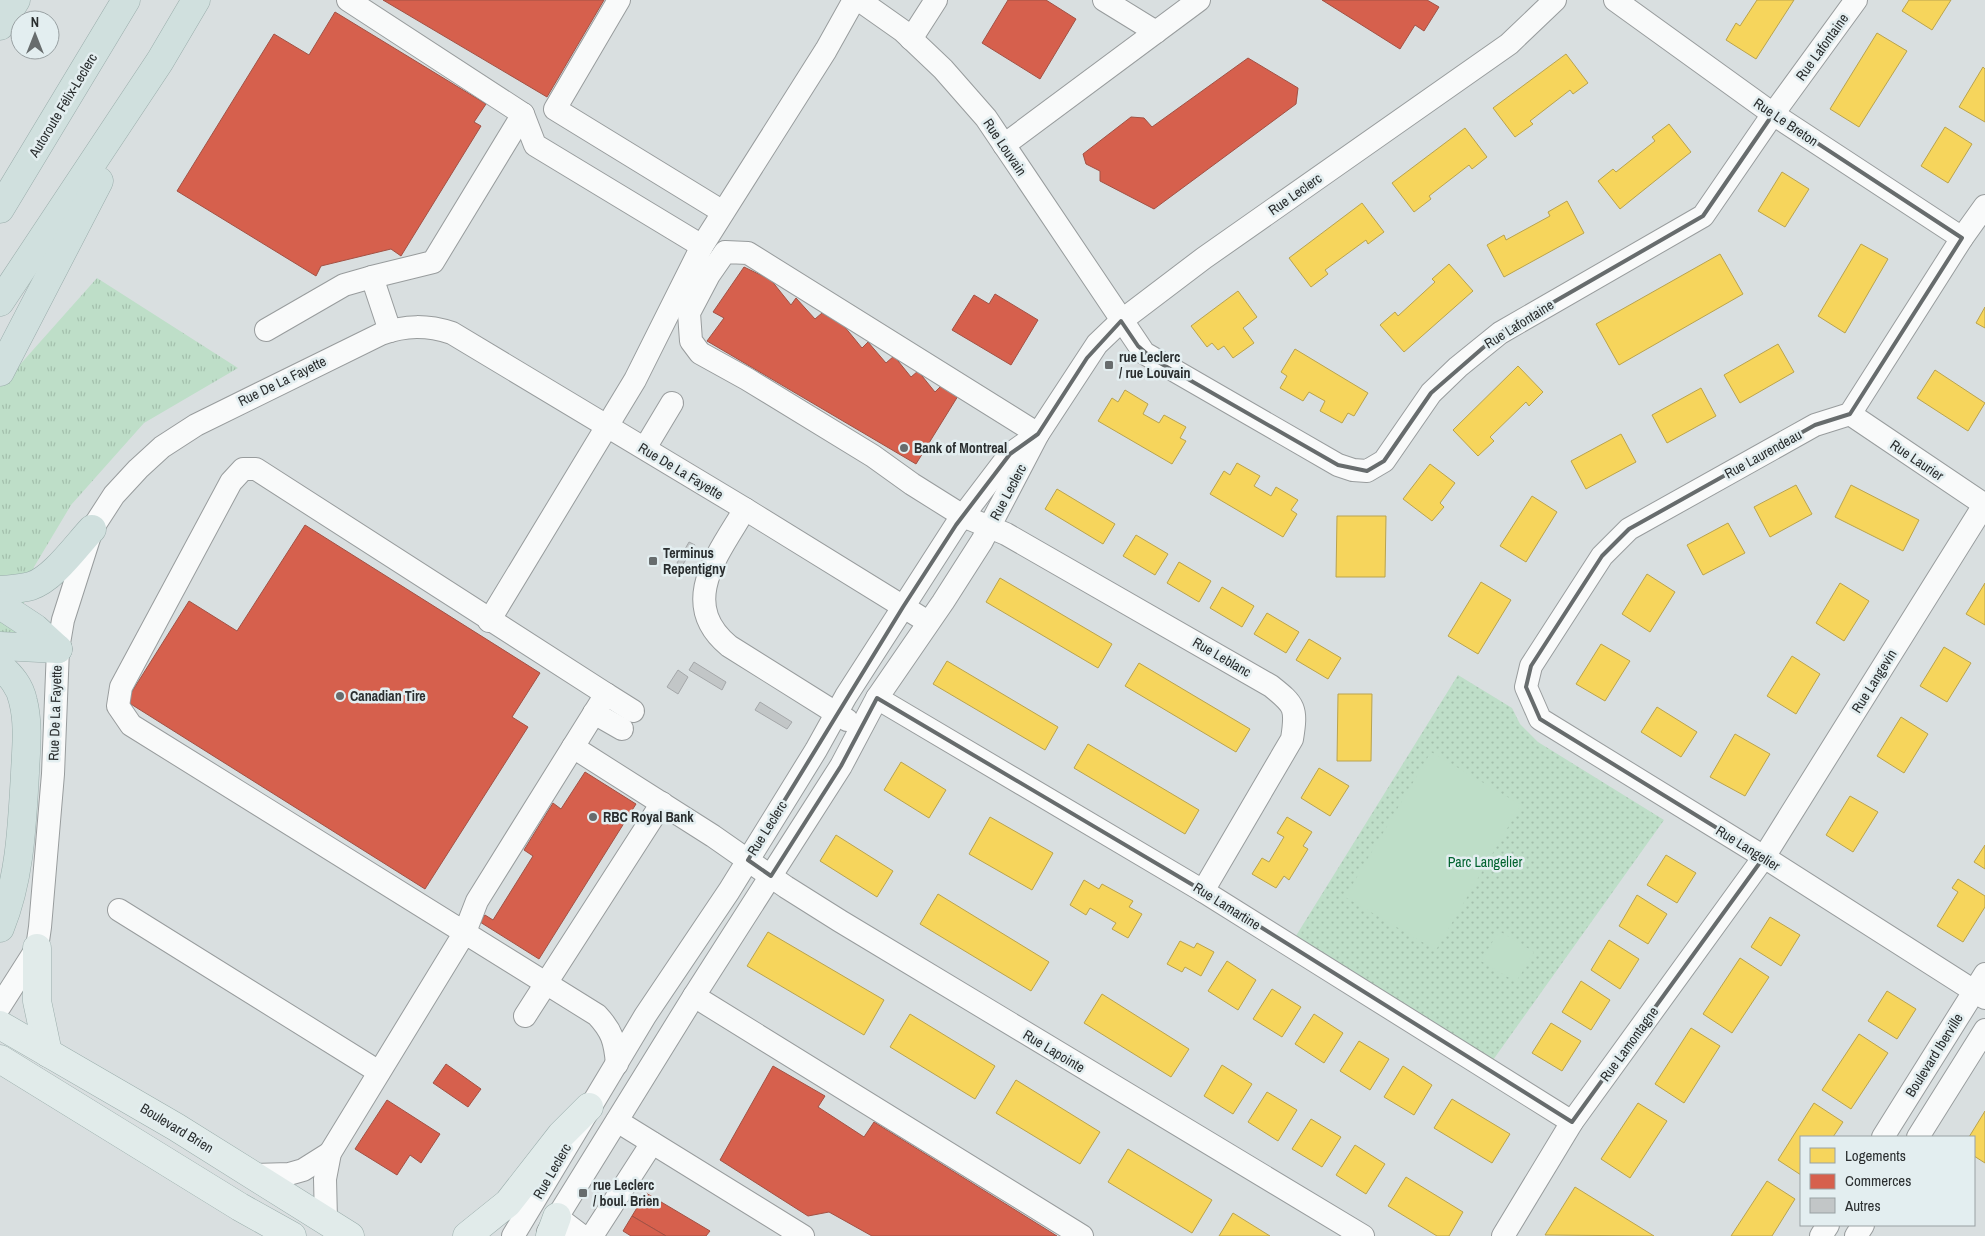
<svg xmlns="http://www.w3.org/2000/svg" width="1985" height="1236" viewBox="0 0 1985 1236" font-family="'Archivo Narrow',sans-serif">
  <defs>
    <pattern id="grass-tufts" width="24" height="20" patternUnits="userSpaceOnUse" patternTransform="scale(1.25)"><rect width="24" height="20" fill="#bedec8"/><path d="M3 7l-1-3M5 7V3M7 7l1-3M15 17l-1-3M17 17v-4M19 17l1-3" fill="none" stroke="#a3bfac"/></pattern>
    <pattern id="park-dots" width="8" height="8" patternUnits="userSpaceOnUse" patternTransform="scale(1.25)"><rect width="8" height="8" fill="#bedec8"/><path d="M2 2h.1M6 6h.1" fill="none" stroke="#a3bfac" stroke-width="1.8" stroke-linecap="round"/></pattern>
  </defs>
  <rect width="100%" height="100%" fill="#d9dfe0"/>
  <polygon fill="url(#grass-tufts)" points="97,278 238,368 144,423 71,505 34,567 0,687 0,387"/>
  <polygon fill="url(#park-dots)" points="1458,675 1512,708 1520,724 1538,742 1664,820 1493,1060 1294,939"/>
  <g fill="#bedec8">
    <polygon points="1431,752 1521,805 1436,950 1345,897"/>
    <polygon points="1499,931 1534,952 1516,982 1481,961"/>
  </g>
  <g fill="#f6d55c" stroke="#b9a34e">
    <polygon points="1757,0 1794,0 1756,59 1726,40 1736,23 1740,26"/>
    <polygon points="1909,0 1951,0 1932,30 1902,11"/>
    <polygon points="1877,33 1907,51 1859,127 1830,109"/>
    <polygon points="1566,54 1588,83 1573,94 1570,90 1530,121 1533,124 1515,137 1493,108"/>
    <polygon points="1983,67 1985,69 1985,122 1959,107"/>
    <polygon points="1669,124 1691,152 1620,209 1598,181 1613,169 1616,172 1655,141 1652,137"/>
    <polygon points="1945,127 1972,144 1948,183 1921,166"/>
    <polygon points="1465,128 1487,157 1472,169 1469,165 1429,196 1431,199 1414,212 1392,183"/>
    <polygon points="1782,172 1809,189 1785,227 1758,211"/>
    <polygon points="1567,201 1584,233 1504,277 1487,245 1504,235 1506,240 1550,216 1548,212"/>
    <polygon points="1362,203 1384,232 1368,244 1366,240 1325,270 1328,274 1311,287 1289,258"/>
    <polygon points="1861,244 1888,259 1845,333 1818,316"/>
    <polygon points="1720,254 1743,294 1619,365 1596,324"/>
    <polygon points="1449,264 1473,291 1404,352 1380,325 1395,312 1398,316 1435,282 1432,279"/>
    <polygon points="1238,291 1257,317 1243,328 1254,343 1233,358 1224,346 1218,350 1212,343 1207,347 1191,326"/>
    <polygon points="1985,307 1985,328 1976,323"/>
    <polygon points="1778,344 1794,372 1740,403 1724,375"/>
    <polygon points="1295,349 1368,393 1354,416 1348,413 1342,423 1320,411 1325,401 1309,392 1303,401 1280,388 1287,376 1281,372"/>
    <polygon points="1518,366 1543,392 1529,406 1526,402 1490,437 1494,441 1478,456 1453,430"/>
    <polygon points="1935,370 1985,403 1968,431 1917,398"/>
    <polygon points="1701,388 1716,416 1667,443 1652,415"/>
    <polygon points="1125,390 1148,404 1143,414 1159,423 1164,415 1186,427 1180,438 1186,441 1172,464 1098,421 1112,398 1118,402"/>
    <polygon points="1621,434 1636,462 1586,489 1571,461"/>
    <polygon points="1237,463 1260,476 1254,486 1271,496 1276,487 1298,500 1291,510 1297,514 1283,537 1210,494 1224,471 1230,475"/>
    <polygon points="1430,464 1455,483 1440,503 1444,507 1432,521 1403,499"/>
    <polygon points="1796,485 1812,514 1770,537 1754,507"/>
    <polygon points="1851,485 1919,520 1903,551 1835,517"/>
    <polygon points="1057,489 1115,524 1103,544 1045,509"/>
    <polygon points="1532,496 1557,512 1526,562 1500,546"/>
    <polygon points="1337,516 1386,516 1385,577 1336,577"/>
    <polygon points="1728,523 1745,553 1703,575 1687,545"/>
    <polygon points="1136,535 1168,554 1155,575 1123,556"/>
    <polygon points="1179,562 1211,581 1199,602 1167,583"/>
    <polygon points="1647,574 1675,592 1650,632 1622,614"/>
    <polygon points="1000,578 1112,644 1098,668 986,602"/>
    <polygon points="1481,582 1511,600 1478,654 1448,636"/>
    <polygon points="1840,583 1869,601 1844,641 1816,623"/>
    <polygon points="1985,583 1985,625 1966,614"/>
    <polygon points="1222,587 1254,606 1242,627 1210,608"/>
    <polygon points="1267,613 1299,632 1286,653 1254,634"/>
    <polygon points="1309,639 1341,658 1328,679 1296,660"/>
    <polygon points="1601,644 1630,661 1605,701 1576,684"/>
    <polygon points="1944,647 1971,663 1947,702 1920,686"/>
    <polygon points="1792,656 1820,674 1796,714 1767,696"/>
    <polygon points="947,661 1058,727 1045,750 933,684"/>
    <polygon points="1139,663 1250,729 1236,752 1125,686"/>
    <polygon points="1338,694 1372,694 1371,761 1337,761"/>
    <polygon points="1657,707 1697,732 1681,757 1641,732"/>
    <polygon points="1901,717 1928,734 1904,773 1877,756"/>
    <polygon points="1735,734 1770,754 1745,796 1710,777"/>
    <polygon points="1088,744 1199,810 1185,834 1074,768"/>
    <polygon points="901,762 946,790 929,818 884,790"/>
    <polygon points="1319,768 1349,786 1330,816 1301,798"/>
    <polygon points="1850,796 1878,812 1853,852 1826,835"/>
    <polygon points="990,817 1053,853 1032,890 969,854"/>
    <polygon points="1287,817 1312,832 1303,846 1308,849 1289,880 1284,876 1276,888 1252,874 1262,858 1269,862 1284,837 1277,833"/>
    <polygon points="836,835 893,871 877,897 820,861"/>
    <polygon points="1985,845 1985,869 1974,862"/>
    <polygon points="1666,855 1696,873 1677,903 1647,885"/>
    <polygon points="1958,879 1985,896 1985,907 1963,942 1937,926 1958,892 1952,888"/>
    <polygon points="1084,880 1099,889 1102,884 1133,901 1129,907 1142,914 1128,938 1112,929 1116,923 1090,908 1086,915 1070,905"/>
    <polygon points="938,894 1049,962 1031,991 920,924"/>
    <polygon points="1637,895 1667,914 1648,944 1619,926"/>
    <polygon points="1770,917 1800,935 1781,966 1751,947"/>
    <polygon points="768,932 884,1000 864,1035 747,966"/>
    <polygon points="1609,940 1639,959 1620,989 1591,970"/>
    <polygon points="1180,941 1194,948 1197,943 1214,952 1201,976 1185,967 1182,972 1167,964"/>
    <polygon points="1740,958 1769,977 1732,1033 1703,1014"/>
    <polygon points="1227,961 1256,980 1238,1010 1208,991"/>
    <polygon points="1581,981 1610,1000 1591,1030 1562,1012"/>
    <polygon points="1272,989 1301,1007 1282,1037 1253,1019"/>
    <polygon points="1887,991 1916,1009 1897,1039 1868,1021"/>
    <polygon points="1102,994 1189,1049 1171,1077 1084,1023"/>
    <polygon points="910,1014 995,1066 975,1099 890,1047"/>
    <polygon points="1314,1014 1343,1033 1324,1063 1295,1044"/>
    <polygon points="1551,1023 1581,1041 1562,1071 1532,1053"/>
    <polygon points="1691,1028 1720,1046 1684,1103 1655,1084"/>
    <polygon points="1859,1034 1888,1053 1851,1109 1822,1090"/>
    <polygon points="1359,1041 1389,1059 1370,1090 1340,1071"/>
    <polygon points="1222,1065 1252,1084 1233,1114 1204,1096"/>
    <polygon points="1403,1066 1432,1085 1414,1115 1384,1097"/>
    <polygon points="1016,1080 1100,1132 1080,1164 996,1113"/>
    <polygon points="1267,1092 1297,1110 1278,1141 1248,1122"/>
    <polygon points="1452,1099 1510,1134 1492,1163 1434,1128"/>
    <polygon points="1638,1103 1667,1121 1630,1178 1601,1159"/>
    <polygon points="1814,1103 1843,1122 1833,1137 1801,1137 1801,1175 1778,1160"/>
    <polygon points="1985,1111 1985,1163 1974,1156 1974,1137 1969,1137"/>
    <polygon points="1311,1119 1341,1137 1322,1167 1292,1149"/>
    <polygon points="1355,1145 1385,1164 1366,1194 1336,1175"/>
    <polygon points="1128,1149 1212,1200 1192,1233 1108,1182"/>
    <polygon points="1406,1177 1463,1212 1449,1236 1437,1236 1388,1206"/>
    <polygon points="1767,1181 1795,1199 1772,1236 1731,1236"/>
    <polygon points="1575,1187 1654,1236 1545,1235"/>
    <polygon points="1233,1213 1270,1236 1219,1236"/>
  </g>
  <g fill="#d6604d" stroke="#a25144">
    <polygon points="383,0 604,0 547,97"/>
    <polygon points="1008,0 1046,0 1076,19 1040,79 982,43"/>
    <polygon points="1322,0 1427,0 1439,7 1424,31 1415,25 1400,49"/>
    <polygon points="335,12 486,104 474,122 481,126 401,256 391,249 321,266 316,276 177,191 274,34 309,55"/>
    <polygon points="1248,58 1298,88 1296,104 1154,209 1100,181 1100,171 1086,164 1083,154 1131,117 1144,118 1152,127"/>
    <polygon points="744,267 771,280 791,305 796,298 815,319 822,313 844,326 862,348 868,342 886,363 894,356 911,377 918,371 935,392 943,384 958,396 916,464 707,341 724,318 713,312"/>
    <polygon points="995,294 1038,320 1011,365 952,330 974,295 989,304"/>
    <polygon points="305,525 540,673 512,717 528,727 425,889 126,701 189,601 237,631"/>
    <polygon points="585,772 636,804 539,959 480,922 485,915 493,920 533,856 524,850 553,803 561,809"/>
    <polygon points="446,1064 481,1089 468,1107 433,1083"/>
    <polygon points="773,1066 825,1096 818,1107 864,1137 874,1122 1057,1236 872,1236 829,1212 808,1216 720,1160"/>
    <polygon points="387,1100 440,1134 421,1163 410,1155 397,1175 355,1149"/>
    <polygon points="646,1193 710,1231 706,1236 666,1236 632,1216"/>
    <polygon points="632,1216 666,1236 631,1236 623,1231"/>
  </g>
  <g fill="#c2c6c7" stroke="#a4a7a9">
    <polygon points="689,542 695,545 682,566 677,563"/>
    <polygon points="694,662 726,682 722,690 689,670"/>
    <polygon points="678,670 688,677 678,694 667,687"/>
    <polygon points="760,702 792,722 787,729 755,710"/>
  </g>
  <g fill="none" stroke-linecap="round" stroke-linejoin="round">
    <defs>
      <g id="minor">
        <polyline points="348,0 523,114 535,145 702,246"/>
        <polyline points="619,0 555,109 723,212"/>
        <polyline points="859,0 903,31 943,69 986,118 1144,353 1338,465 1353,470 1367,471 1384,461 1431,393 1458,367 1500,333 1703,216 1773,114 1856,0"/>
        <polyline points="1104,0 1156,32"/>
        <polyline points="1615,0 1773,114 1962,238"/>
        <polyline points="911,39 936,0"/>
        <polyline points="1004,145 1199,0"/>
        <polyline points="1985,206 1962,238 1850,414 1815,425 1629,529 1602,556 1531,666 1526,687 1540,719 1764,857 1985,998"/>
        <polyline points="372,277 433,262 523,114"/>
        <polyline points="266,330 344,285 372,277 390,331"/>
        <polyline points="1850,414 1985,505"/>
        <path d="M1038,434L748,253L725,252L709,275L689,313L691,341L700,353L747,379L873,456L912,484L963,516L1006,534L1271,686C1295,705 1297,708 1292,739L1203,891"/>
        <polyline points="645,448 672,403"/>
        <path d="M745,509C719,553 677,603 729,646L847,720"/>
        <polyline points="489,621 635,380 702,246 826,50 854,0"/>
        <polyline points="606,694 633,711"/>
        <polyline points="877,698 1203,891 1572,1122"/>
        <polyline points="594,713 622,729"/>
        <polyline points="573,747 713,836 786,887 840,921 1363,1236"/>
        <polyline points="119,910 379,1072"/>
        <polyline points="694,996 1082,1236"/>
        <path d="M0,1006L37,948L40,927L53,774L58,649L63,620L92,529L114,495L138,469L162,447L196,425L381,334C406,325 427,325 452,333L745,509L928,622"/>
        <polyline points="525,1016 662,803"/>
        <polyline points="617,1121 803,1236"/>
        <polyline points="1883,1137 1985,974"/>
        <polyline points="1918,1137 1985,1030"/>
        <polyline points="254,1175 289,1174 303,1170 330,1153"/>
        <polyline points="557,1217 582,1236"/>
        <path d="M326,1220L325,1179L330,1153L465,932L477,901L606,694L256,469H243L231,482L121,687L118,706L131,725L597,1015C612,1031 615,1041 617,1064"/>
        <polyline points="548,1232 694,996 841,766 877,698 943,602 982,541 1038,434 1097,344 1121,321 1204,258 1509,44 1555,0"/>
        <polyline points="513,1236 645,1016 729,891 816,750 846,696 956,525 1010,454 1034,437"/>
        <polyline points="592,1236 652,1143"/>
        <polyline points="1503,1236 1572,1122 1764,857 1984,505"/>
        <polyline points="1821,1236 1828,1225"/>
        <polyline points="1856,1236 1863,1225"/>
      </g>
      <g id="major">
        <polyline points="37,948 37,1001 48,1053"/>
        <polyline points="0,1025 176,1127 350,1236"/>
        <polyline points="0,1059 240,1207 292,1236"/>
        <polyline points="467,1236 508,1203 561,1135 589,1107"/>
        <polyline points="550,1236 557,1217"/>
      </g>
      <g id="highway">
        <polyline points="0,26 16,0"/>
        <polyline points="0,209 126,0"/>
        <polyline points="0,302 160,61 196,0"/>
        <polyline points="0,372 99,181"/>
        <path d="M0,590C10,589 21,589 31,586C53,579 76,546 92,529"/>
        <polyline points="0,605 35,628 58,649"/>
        <polyline points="0,646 58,649"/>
        <path d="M0,666C11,676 20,686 23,701C29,724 26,750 25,773C22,826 20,879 0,928"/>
      </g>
    </defs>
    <use href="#minor" stroke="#989c9d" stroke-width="24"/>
    <use href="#major" stroke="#9aadab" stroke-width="29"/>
    <use href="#highway" stroke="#9aadab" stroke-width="29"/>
    <use href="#minor" stroke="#f9fafa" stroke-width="22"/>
    <use href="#major" stroke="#e1ebea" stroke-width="28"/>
    <use href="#highway" stroke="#d0e0de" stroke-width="28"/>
  </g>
  <path fill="none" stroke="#676c6d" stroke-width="4" stroke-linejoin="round" d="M1773,114L1962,238L1850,414L1815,425L1629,529L1602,556L1531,666L1526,687L1540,719L1764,857L1572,1122L1203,891L877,698L841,766L771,876L748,860L903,607L956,525L1010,454L1038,434L1087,358L1121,321L1138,346L1153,359L1338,465L1367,471L1384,461L1431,393L1500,333L1703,216Z"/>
  <g fill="#676c6d" stroke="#e3eef0" stroke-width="2">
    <rect x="1104" y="360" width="10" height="10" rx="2.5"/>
    <circle cx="904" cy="448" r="5"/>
    <rect x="648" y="556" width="10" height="10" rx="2.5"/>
    <circle cx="340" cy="696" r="5"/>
    <circle cx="593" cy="817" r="5"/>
    <rect x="578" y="1188" width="10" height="10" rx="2.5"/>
  </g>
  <g text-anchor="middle" stroke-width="5" stroke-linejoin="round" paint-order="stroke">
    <g font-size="14" fill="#2a2e2f" stroke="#e3eef0">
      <text transform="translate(1822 47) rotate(-54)" y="5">Rue Lafontaine</text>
      <text transform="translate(63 105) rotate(-59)" y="5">Autoroute Félix-Leclerc</text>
      <text transform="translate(1786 122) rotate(34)" y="5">Rue Le Breton</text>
      <text transform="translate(1005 147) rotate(56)" y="5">Rue Louvain</text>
      <text transform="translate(1295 194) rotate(-35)" y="5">Rue Leclerc</text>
      <text transform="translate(1519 324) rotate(-32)" y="5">Rue Lafontaine</text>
      <text transform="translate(282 381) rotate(-26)" y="5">Rue De La Fayette</text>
      <text transform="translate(1763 454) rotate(-29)" y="5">Rue Laurendeau</text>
      <text transform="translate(1917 460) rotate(34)" y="5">Rue Laurier</text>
      <text transform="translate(681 471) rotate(31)" y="5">Rue De La Fayette</text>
      <text transform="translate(1008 492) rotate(-62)" y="5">Rue Leclerc</text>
      <text transform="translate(1222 657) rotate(30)" y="5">Rue Leblanc</text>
      <text transform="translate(1874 681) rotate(-58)" y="5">Rue Langevin</text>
      <text transform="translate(55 713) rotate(-88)" y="5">Rue De La Fayette</text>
      <text transform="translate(767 828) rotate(-58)" y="5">Rue Leclerc</text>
      <text transform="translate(1748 848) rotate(32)" y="5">Rue Langelier</text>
      <text transform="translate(1227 906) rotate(32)" y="5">Rue Lamartine</text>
      <text transform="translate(1629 1044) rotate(-54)" y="5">Rue Lamontagne</text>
      <text transform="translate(1054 1051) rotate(31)" y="5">Rue Lapointe</text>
      <text transform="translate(1934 1055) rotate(-58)" y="5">Boulevard Iberville</text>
      <text transform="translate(177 1128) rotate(31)" y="5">Boulevard Brien</text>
      <text transform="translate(552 1171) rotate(-60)" y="5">Rue Leclerc</text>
    </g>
    <g font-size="14" font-weight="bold" fill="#2a2e2f" stroke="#e3eef0" text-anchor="start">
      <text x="1119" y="362">rue Leclerc<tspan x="1119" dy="16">/ rue Louvain</tspan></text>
      <text x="914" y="453">Bank of Montreal</text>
      <text x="663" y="558">Terminus<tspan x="663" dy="16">Repentigny</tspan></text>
      <text x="350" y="701">Canadian Tire</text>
      <text x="603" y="822">RBC Royal Bank</text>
      <text x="593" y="1190">rue Leclerc<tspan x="593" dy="16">/ boul. Brien</tspan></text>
    </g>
    <g font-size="14" fill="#01632f" stroke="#e3eef0">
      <text x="1485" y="867">Parc Langelier</text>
    </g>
  </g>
  <rect x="1800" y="1136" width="175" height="90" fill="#e3eef0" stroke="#99a1a3"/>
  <rect x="1810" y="1148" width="25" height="15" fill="#f6d55c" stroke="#99a1a3"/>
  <text x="1845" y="1161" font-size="15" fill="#2a2e2f">Logements</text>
  <rect x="1810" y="1174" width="25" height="15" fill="#d6604d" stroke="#99a1a3"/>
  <text x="1845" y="1186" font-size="15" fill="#2a2e2f">Commerces</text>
  <rect x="1810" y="1198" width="25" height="15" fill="#c2c6c7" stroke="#99a1a3"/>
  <text x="1845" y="1211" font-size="15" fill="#2a2e2f">Autres</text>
  <g transform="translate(35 35)"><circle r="24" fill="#e3eef0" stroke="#99a1a3"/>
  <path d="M0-4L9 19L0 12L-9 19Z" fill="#676c6d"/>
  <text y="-8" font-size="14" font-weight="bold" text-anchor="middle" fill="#2a2e2f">N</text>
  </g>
</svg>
